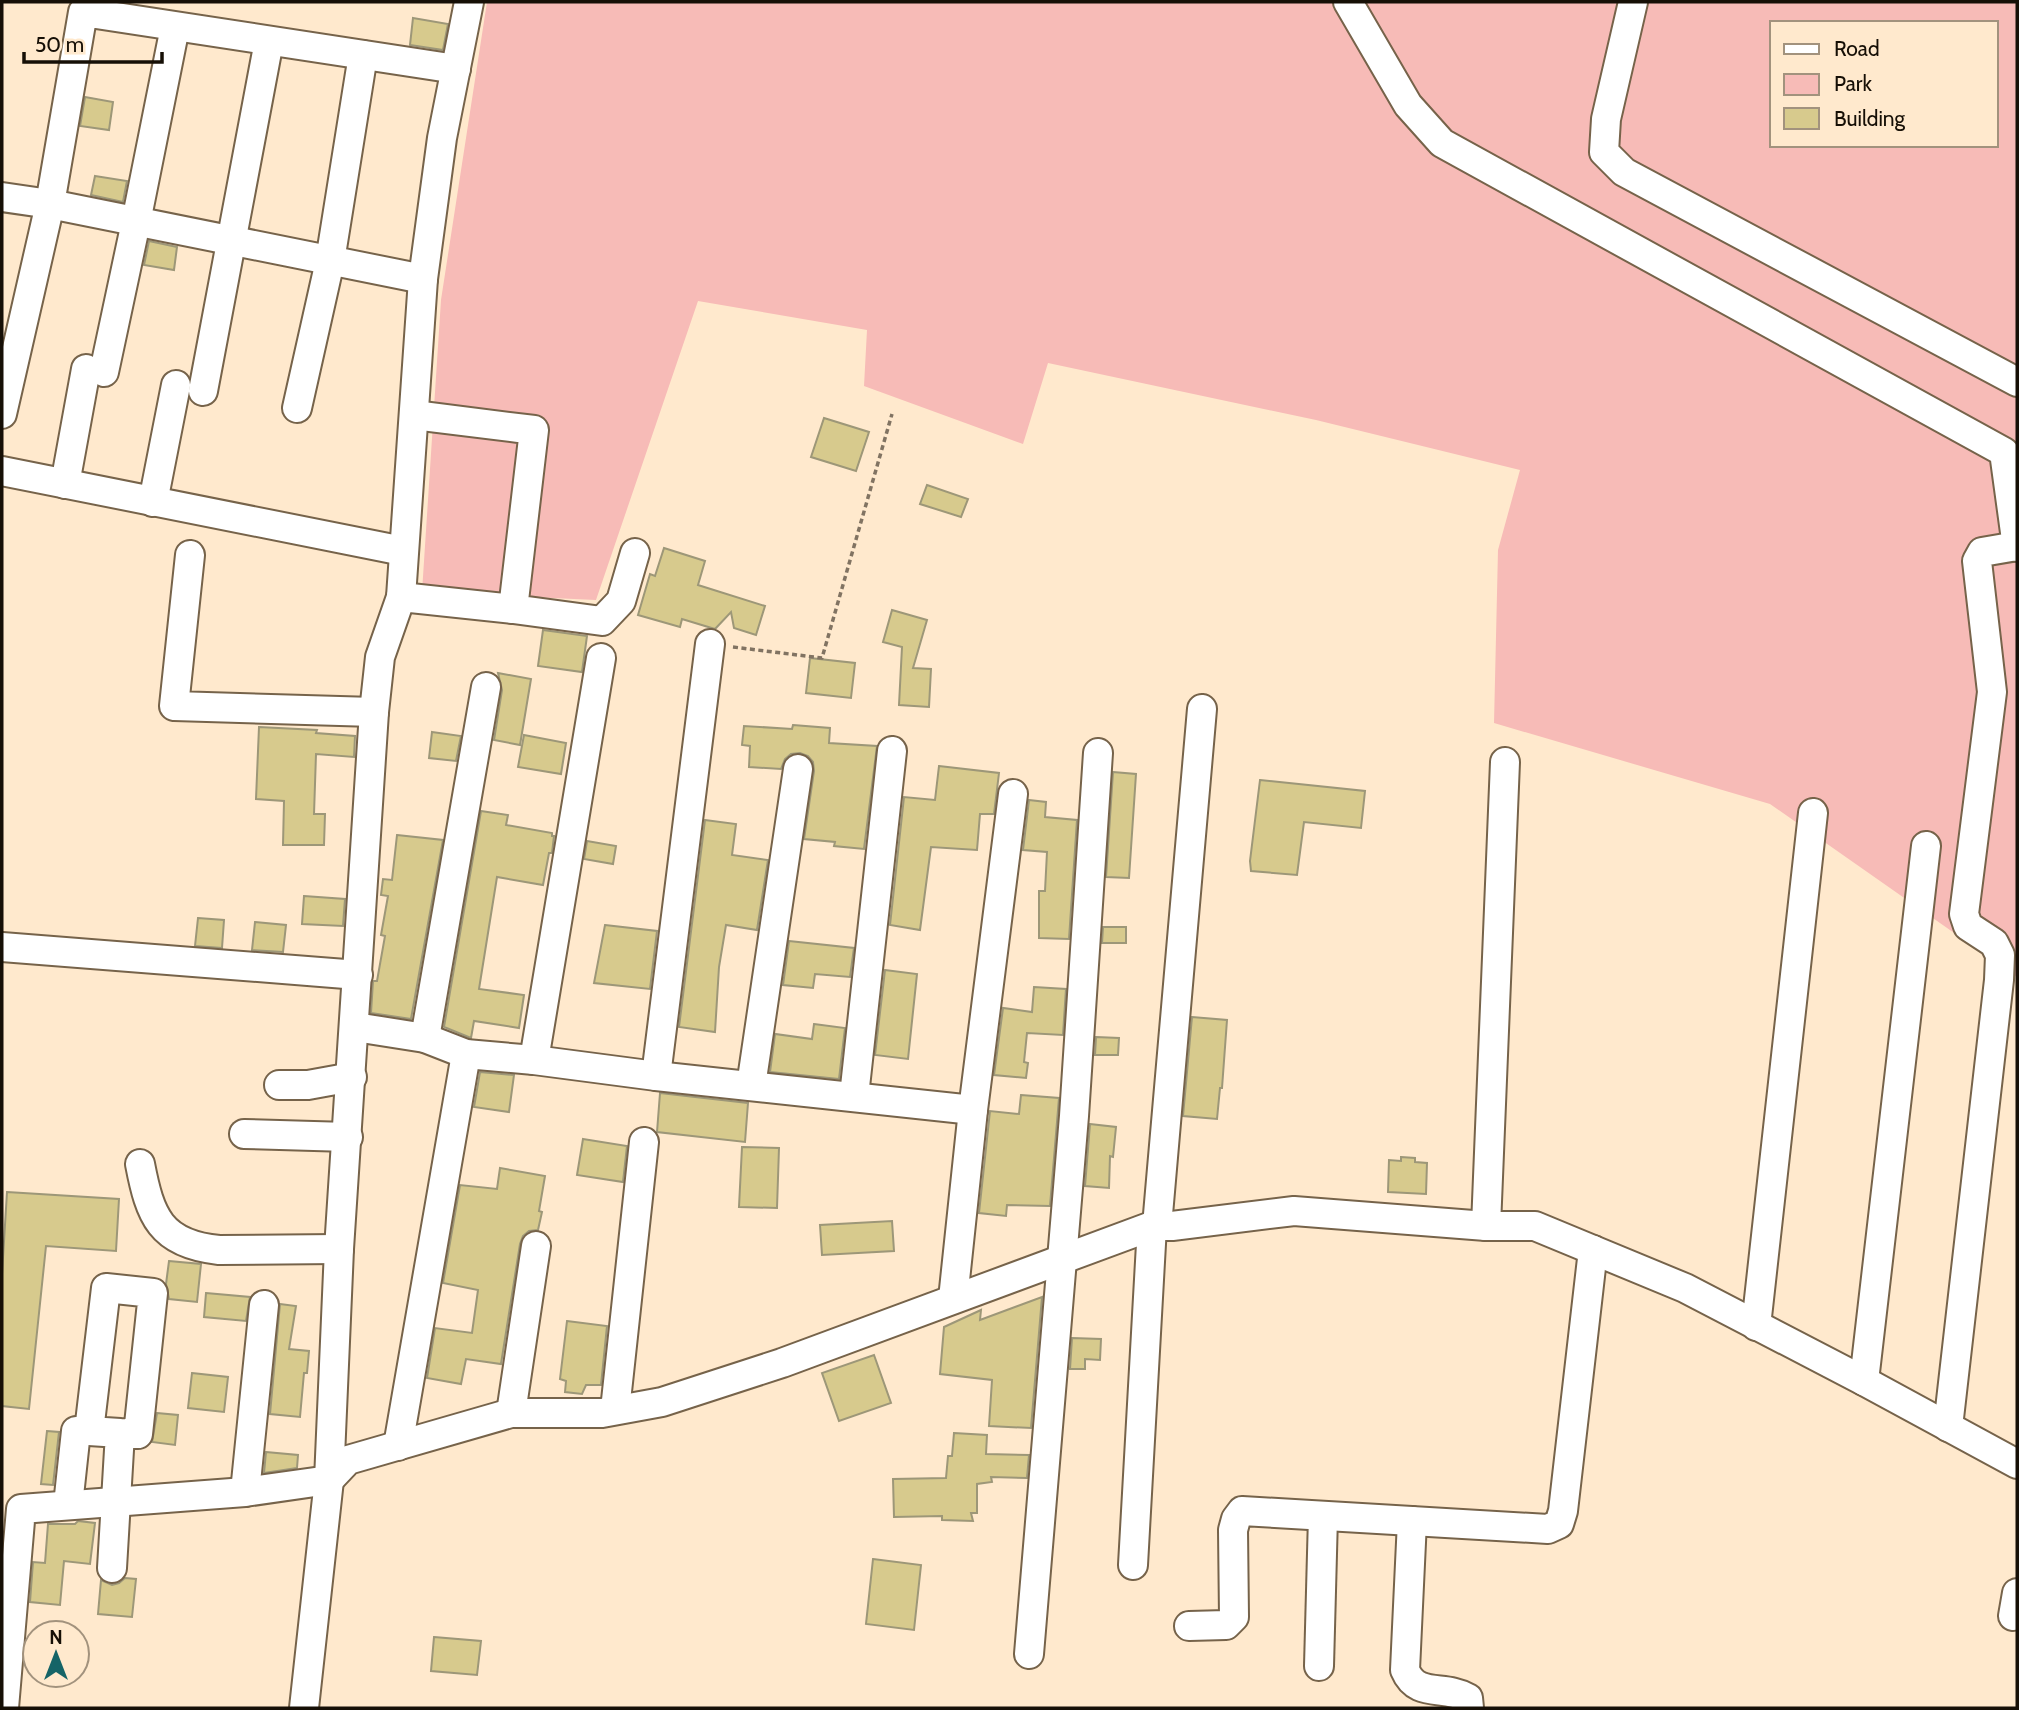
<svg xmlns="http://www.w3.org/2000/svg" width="2019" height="1710" viewBox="0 0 2019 1710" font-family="Cabin,sans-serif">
  <rect width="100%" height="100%" fill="#ffe9cd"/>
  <path fill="#f7bbb7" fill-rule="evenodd" d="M487,2H2017V977L1770,804L1494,723L1498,550L1520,470L1316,420L1048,363L1023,444L864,386L867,330L698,301L596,600L422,592L441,300ZM1772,23H1996V145H1772Z"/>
  <g fill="#d7ca8d" stroke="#9d9778" stroke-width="2">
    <polygon points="413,18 448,24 443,50 410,45"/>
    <polygon points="85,97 113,102 109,130 80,126"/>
    <polygon points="95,176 127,181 123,202 91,195"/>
    <polygon points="149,241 177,247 174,270 144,265"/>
    <polygon points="824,418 869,432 856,471 811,457"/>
    <polygon points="927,485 968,499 961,517 920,504"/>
    <polygon points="664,548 705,561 698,585 765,606 756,635 734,628 731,612 715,629 682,619 680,627 638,615 650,574 655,576"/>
    <polygon points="892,610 927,620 913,668 931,669 929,707 899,705 902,647 883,642"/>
    <polygon points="543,630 587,636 582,672 538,666"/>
    <polygon points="810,658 855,663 851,698 806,693"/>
    <polygon points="498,673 531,679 520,745 494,740 502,690"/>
    <polygon points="793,725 830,728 829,743 877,746 864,849 834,846 835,842 804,839 814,771 813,762 808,756 800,753 791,754 785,759 781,769 749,767 750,746 742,745 744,726 792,729"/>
    <polygon points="259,727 317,730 316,733 355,736 354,757 316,754 314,814 325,814 324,845 283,845 284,801 256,799"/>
    <polygon points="432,732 461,736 456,761 429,758"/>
    <polygon points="524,735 566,743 561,774 518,767"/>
    <polygon points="939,766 999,773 994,814 980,814 977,850 931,847 920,930 890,925 904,797 935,800"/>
    <polygon points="1113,772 1136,774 1129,878 1106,877"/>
    <polygon points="1260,780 1365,791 1361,828 1304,822 1297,875 1251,871 1250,861"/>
    <polygon points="1029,800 1046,802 1045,817 1077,820 1069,939 1039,938 1039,891 1045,891 1047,852 1023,850"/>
    <polygon points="481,811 508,815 506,825 552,833 552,836 554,836 552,853 549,853 543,885 497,877 479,989 524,995 519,1028 474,1021 471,1038 444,1027"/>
    <polygon points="705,820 736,824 732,855 768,860 757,930 726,925 719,967 715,1032 679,1027"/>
    <polygon points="397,835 443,840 411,1019 371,1013 373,981 377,981 385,936 381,935 388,896 381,895 383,879 392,880"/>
    <polygon points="587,841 616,846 613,864 584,859"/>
    <polygon points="304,896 345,899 343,926 302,924"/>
    <polygon points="198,918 224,920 222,948 195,946"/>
    <polygon points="255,922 286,925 283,952 252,950"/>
    <polygon points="605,925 657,931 650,989 594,983"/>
    <polygon points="1103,927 1126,927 1126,943 1102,943"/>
    <polygon points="789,941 854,948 850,977 815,974 813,988 783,985"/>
    <polygon points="885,970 917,974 908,1059 875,1055"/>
    <polygon points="1034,987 1066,989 1063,1035 1027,1033 1024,1062 1028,1063 1026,1078 994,1075 1003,1008 1032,1012"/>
    <polygon points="1192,1017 1227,1020 1222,1088 1220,1088 1217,1119 1183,1116"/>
    <polygon points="814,1024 845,1028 839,1079 770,1072 775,1034 812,1039"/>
    <polygon points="1096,1037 1119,1038 1118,1055 1095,1055"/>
    <polygon points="480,1072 514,1075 509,1112 474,1107"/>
    <polygon points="660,1093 748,1103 745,1142 657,1132"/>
    <polygon points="1021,1095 1059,1098 1050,1206 1007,1205 1006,1216 979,1213 990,1111 1019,1114"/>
    <polygon points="1090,1124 1116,1127 1113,1157 1110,1156 1109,1188 1085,1186"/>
    <polygon points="583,1139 627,1146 623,1182 577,1175"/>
    <polygon points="742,1147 779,1148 777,1208 739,1207"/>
    <polygon points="1401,1157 1415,1158 1415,1162 1427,1163 1426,1194 1388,1192 1389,1160 1401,1161"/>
    <polygon points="500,1168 545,1176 539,1211 542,1212 538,1230 529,1231 523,1236 520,1244 501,1364 466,1359 461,1384 427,1378 435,1328 472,1333 478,1290 443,1283 460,1185 497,1189"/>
    <polygon points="7,1192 119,1199 116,1251 46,1246 29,1409 2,1406 2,1274"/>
    <polygon points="892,1221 894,1251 822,1255 820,1225"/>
    <polygon points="169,1261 201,1264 197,1302 169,1299 166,1284"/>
    <polygon points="206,1293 250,1297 246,1321 204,1317"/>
    <polygon points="1042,1297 1031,1428 989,1426 992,1380 940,1374 944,1327 981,1310 980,1320"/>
    <polygon points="280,1304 296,1306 289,1349 309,1351 307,1373 304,1373 300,1417 270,1414"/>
    <polygon points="567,1321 607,1326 601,1385 586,1385 582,1394 565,1392 566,1381 560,1379"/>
    <polygon points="1072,1338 1101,1339 1100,1360 1085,1359 1085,1369 1070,1369"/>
    <polygon points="874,1355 891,1403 839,1421 822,1373"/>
    <polygon points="192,1373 228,1377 224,1412 188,1408"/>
    <polygon points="157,1413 178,1415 175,1445 152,1442"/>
    <polygon points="47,1431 59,1432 53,1485 41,1484"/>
    <polygon points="954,1433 987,1435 986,1454 1029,1455 1027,1478 991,1477 992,1482 977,1484 977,1513 971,1513 973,1521 942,1520 942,1516 894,1517 893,1479 946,1478 948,1456 952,1456"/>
    <polygon points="266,1452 298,1455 297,1468 264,1473"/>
    <polygon points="78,1521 95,1523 90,1564 64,1561 60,1605 30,1602 33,1562 45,1563 48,1524 75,1524"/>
    <polygon points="873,1559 921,1565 914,1630 866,1624"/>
    <polygon points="125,1578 136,1579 132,1617 98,1614 101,1580 112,1585 119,1583"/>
    <polygon points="434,1637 481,1641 477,1675 431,1671"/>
  </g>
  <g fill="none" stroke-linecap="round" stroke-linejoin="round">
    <defs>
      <g id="minor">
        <polyline points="1348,2 1408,105 1442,143 2004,452 2017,547"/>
        <polyline points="1633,2 1606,119 1604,152 1624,172 2017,382"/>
        <polyline points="2,197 50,204 423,279"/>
        <polyline points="104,372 136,222 175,27"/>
        <polyline points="203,391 269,41"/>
        <polyline points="297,408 330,261 363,55"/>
        <polyline points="2,414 50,204 83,12 456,69"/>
        <polyline points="414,415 534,430 513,609 602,621 621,601 635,553"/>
        <polyline points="2,471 403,551"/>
        <polyline points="65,484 86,369"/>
        <polyline points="153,502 176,385"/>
        <polyline points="190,555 174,706 374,712"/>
        <polyline points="401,597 513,609"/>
        <polyline points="2,947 358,975"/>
        <polyline points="355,1027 425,1038 466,1054 534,1060 656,1076 973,1110"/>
        <polyline points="425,1038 486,687"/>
        <polyline points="534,1060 601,658"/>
        <polyline points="656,1076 710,644"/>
        <polyline points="279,1085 308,1085 352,1077"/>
        <polyline points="751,1086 798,769"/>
        <polyline points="854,1096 892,751"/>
        <polyline points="244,1134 348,1137"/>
        <path d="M140,1164C150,1216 160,1244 219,1250L339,1249"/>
        <polyline points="1157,1226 1202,709"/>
        <polyline points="1486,1226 1505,762"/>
        <polyline points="953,1299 973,1110 1013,794"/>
        <polyline points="1756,1326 1813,813"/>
        <polyline points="1864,1381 1926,846"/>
        <polyline points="615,1410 644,1142"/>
        <polyline points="511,1413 536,1246"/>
        <polyline points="1948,1427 1999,980 2000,955 1994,943 1968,926 1964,914 1992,692 1977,561 1982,552 2017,546"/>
        <polyline points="398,1446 466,1054"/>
        <polyline points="245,1492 264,1305"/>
        <polyline points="68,1505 76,1431"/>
        <path d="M1412,1521L1405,1670C1417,1699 1444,1684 1468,1698L1469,1708"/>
        <polyline points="1133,1565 1152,1226"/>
        <polyline points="112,1568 120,1433 89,1431 106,1288 153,1293 138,1434 120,1433"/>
        <polyline points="2013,1616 2017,1593"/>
        <polyline points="1189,1626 1226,1625 1234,1617 1233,1530 1236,1519 1242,1511 1548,1529 1559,1524 1563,1511 1593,1250"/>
        <polyline points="1029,1654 1074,1116 1098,753"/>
        <polyline points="1319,1666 1323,1516"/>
        <polyline points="4,1708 21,1509 245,1492 329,1480 348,1460 511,1413 602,1413 662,1402 782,1363 1152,1226 1172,1226 1294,1211 1486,1226 1535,1226 1685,1288 1864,1381 2017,1464"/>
        <polyline points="304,1708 329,1480 339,1249 374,712 380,657 401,597 423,279 442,138 469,2"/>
      </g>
    </defs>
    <use href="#minor" stroke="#76634a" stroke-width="32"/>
    <polyline stroke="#817362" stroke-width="3.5" stroke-dasharray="5 3.5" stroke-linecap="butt" points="733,647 822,658 892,414"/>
    <use href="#minor" stroke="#fff" stroke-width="28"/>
  </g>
  <rect width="2019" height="1710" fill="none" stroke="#160f06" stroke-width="7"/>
  <rect x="1770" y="21" width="228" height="126" fill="#ffe9cd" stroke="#a2927d" stroke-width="2"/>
  <rect x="1784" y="44" width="35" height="10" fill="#ffffff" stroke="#a2927d" stroke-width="2"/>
  <text x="1834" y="56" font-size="21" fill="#160f06">Road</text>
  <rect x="1784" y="74" width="35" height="21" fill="#f7bbb7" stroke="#a2927d" stroke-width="2"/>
  <text x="1834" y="91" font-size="21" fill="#160f06">Park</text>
  <rect x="1784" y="108" width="35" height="21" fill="#d7ca8d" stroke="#a2927d" stroke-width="2"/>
  <text x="1834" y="126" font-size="21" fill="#160f06">Building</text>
  <g transform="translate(56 1654)"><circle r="33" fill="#ffe9cd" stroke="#a2927d" stroke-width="2"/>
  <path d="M0-5L12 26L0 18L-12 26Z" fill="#156467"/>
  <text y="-10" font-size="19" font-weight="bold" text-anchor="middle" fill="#160f06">N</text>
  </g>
  <path d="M24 52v10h138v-10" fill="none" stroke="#160f06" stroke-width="3.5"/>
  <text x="35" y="52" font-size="21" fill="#160f06" stroke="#ffe9cd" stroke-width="5" paint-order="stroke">50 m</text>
</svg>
